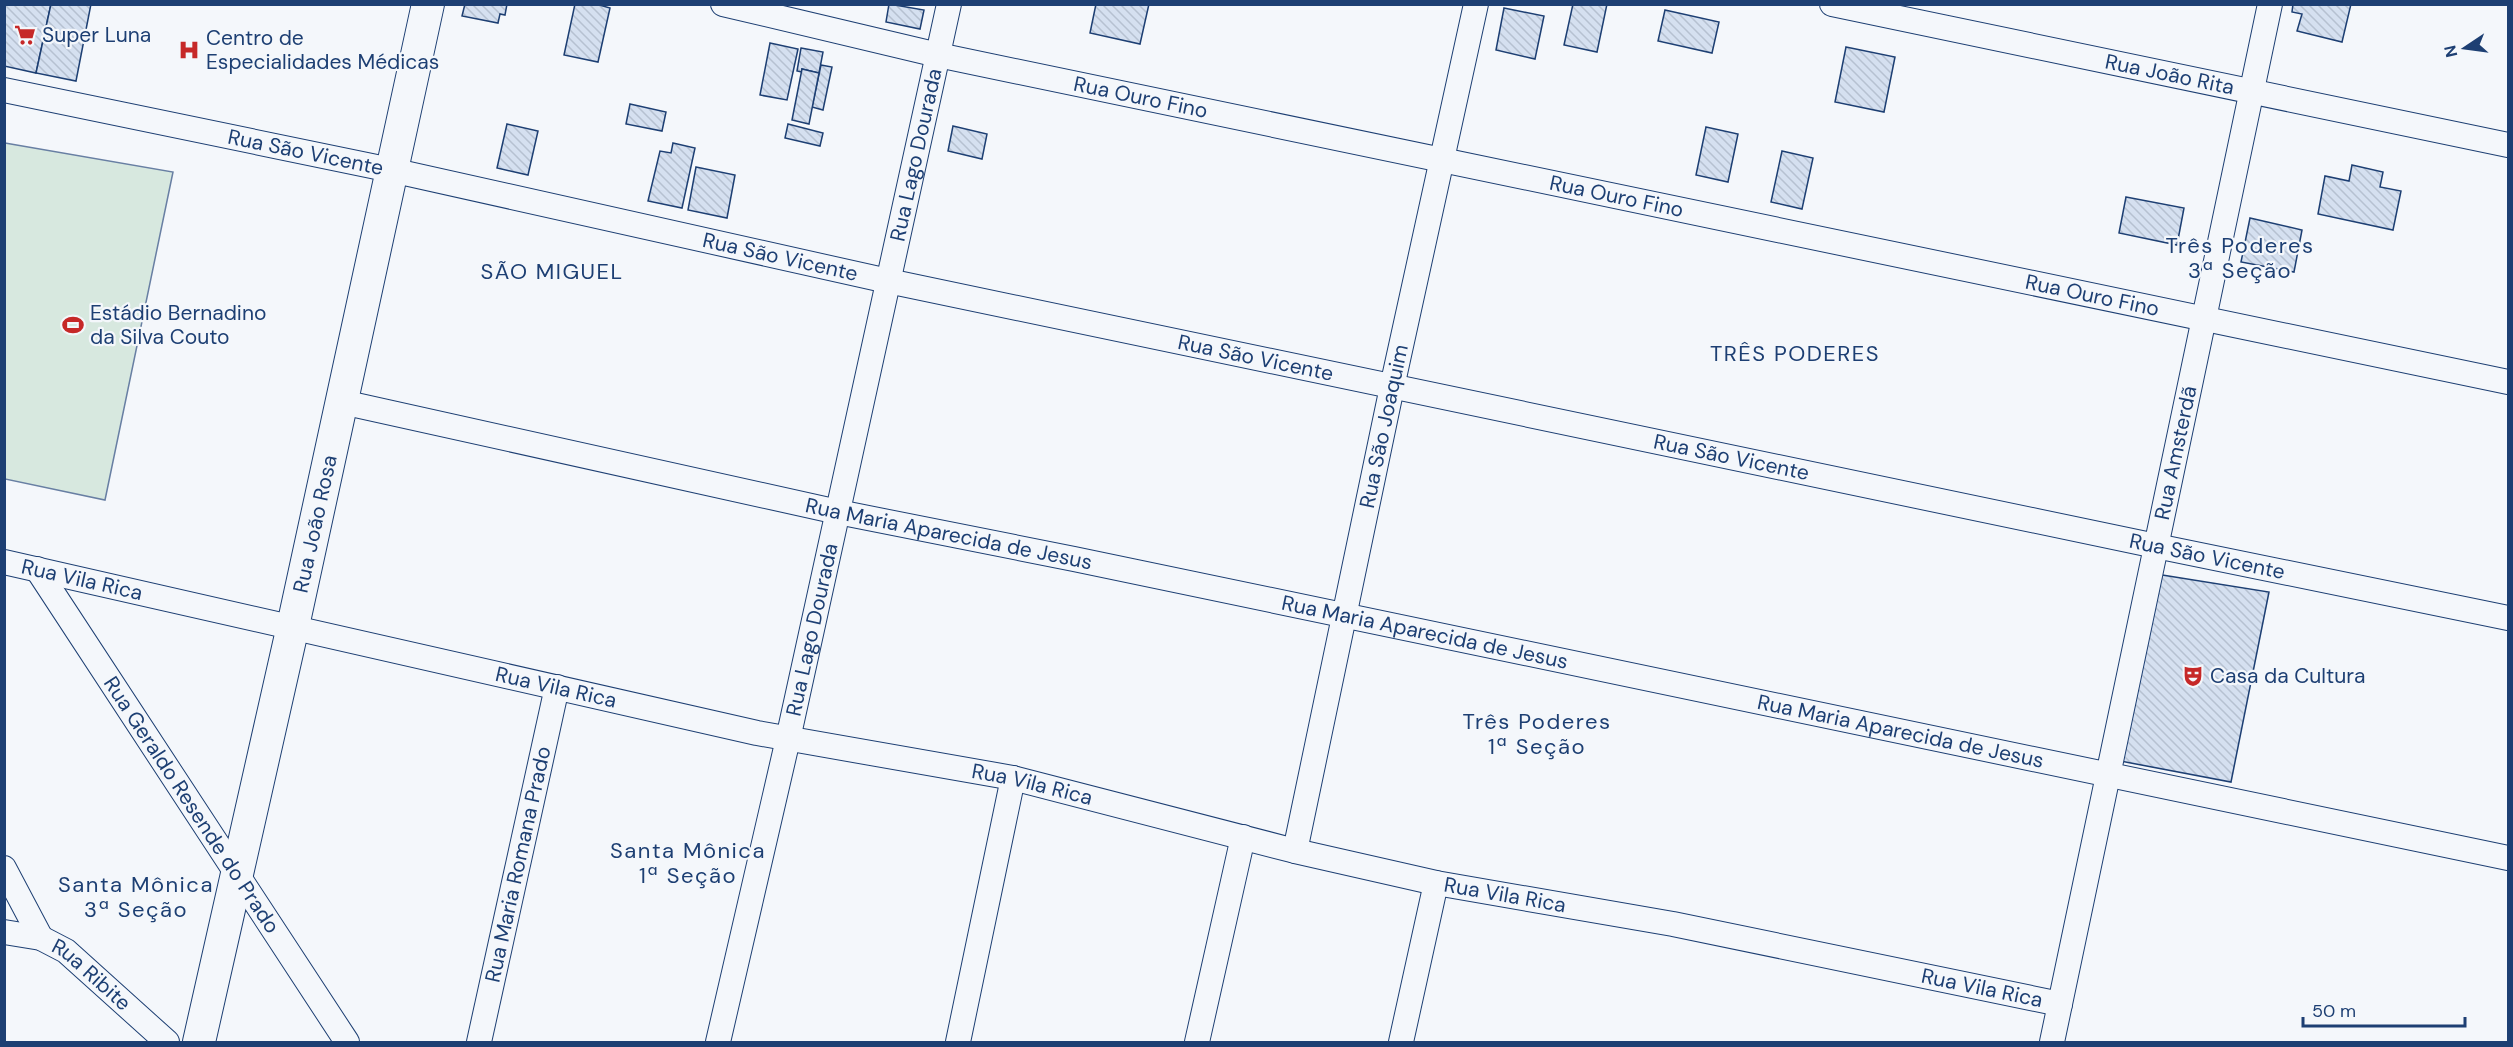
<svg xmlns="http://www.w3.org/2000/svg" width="2513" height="1047" viewBox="0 0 2513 1047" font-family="'DM Sans',sans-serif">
  <defs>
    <pattern id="building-back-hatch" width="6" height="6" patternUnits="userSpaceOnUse" patternTransform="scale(1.5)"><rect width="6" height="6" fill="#d5e0f0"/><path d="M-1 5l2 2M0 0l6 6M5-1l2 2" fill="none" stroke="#b6c1d1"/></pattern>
  </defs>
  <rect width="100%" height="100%" fill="#f4f7fb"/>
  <polygon fill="#d7e8df" stroke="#687fa3" stroke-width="1.5" points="5,143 173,172 105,500 5,479"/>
  <g fill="url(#building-back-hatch)" stroke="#1d3f73" stroke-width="1.5">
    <polygon points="4,4 51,4 36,73 4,66"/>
    <polygon points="51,4 91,4 76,81 36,73"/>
    <polygon points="465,4 507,4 505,15 500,14 498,23 462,16"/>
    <polygon points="575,4 596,4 610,8 598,62 564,55"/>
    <polygon points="889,4 924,10 920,29 886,22"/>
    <polygon points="1096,4 1149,4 1140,44 1090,33"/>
    <polygon points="1573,4 1607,4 1597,52 1564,45"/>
    <polygon points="2293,4 2351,4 2342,42 2297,31 2302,14 2292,12"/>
    <polygon points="1504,8 1544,16 1535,59 1496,50"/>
    <polygon points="1665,10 1719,22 1712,53 1658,41"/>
    <polygon points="770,43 798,49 787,100 760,95"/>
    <polygon points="1846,47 1895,57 1884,112 1835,102"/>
    <polygon points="801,48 823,52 819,73 802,69 802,72 797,71"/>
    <polygon points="821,65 832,67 823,110 812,107"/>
    <polygon points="802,69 819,73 809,124 792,120"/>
    <polygon points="630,104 666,112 662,131 626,124"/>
    <polygon points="507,124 538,131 528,175 497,168"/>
    <polygon points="788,124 823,133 820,146 785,138"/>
    <polygon points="953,126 987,134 982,159 948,151"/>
    <polygon points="1706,127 1738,134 1728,182 1696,175"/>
    <polygon points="673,143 695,148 682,208 648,201 660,151 671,153"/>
    <polygon points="1782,151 1813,158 1802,209 1771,202"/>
    <polygon points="2352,165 2383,172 2380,187 2401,191 2393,230 2318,214 2325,176 2349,181"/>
    <polygon points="696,167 735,175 727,218 688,210"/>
    <polygon points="2126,197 2184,208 2177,245 2119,233"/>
    <polygon points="2250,218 2302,230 2294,272 2241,262"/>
    <polygon points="2156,574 2269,592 2231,782 2115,760"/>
  </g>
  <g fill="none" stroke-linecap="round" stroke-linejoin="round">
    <defs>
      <g id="minor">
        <path id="s1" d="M723,4L938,55L2508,382"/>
        <path id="s2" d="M1832,4L2508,145"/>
        <path id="s3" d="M4,90L391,170L888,281L2156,546L2508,618"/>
        <path id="s4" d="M342,402L838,512L1074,559L2508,858"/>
        <path id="s5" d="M4,562L757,733L1013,778L1295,851L1436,883L1673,924L2060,1004"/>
        <path id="s6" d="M37,569L347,1042"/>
        <path id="s7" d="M1295,851L1392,387L1476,4"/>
        <polyline points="4,868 41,938"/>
        <path id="s8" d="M4,932L41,938L66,951L167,1042"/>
        <path id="s9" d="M479,1042L557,687"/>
        <path id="s10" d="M718,1042L788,739L949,4"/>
        <polyline points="958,1042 1013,778"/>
        <polyline points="1197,1042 1243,837"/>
        <polyline points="1401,1042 1436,883"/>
        <path id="s11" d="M2052,1042L2270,4"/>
      </g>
      <g id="major">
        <path id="s12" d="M199,1042L293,626L428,4"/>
      </g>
    </defs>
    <use href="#minor" stroke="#1d3f73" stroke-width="26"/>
    <use href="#major" stroke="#1d3f73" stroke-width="34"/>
    <use href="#minor" stroke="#f4f7fb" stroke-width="24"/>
    <use href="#major" stroke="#f4f7fb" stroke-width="32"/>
  </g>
  <defs>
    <symbol id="supermarket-bare" viewBox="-9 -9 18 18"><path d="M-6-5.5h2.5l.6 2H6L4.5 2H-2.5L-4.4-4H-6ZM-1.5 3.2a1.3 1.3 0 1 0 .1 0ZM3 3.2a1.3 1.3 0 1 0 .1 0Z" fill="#c62828" stroke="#f4f7fb" stroke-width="2.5" paint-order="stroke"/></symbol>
    <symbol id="hospital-bare" viewBox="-9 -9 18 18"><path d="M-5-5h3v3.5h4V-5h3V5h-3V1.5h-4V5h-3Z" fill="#c62828" stroke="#f4f7fb" stroke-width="2.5" paint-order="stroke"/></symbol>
    <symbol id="stadium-bare" viewBox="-9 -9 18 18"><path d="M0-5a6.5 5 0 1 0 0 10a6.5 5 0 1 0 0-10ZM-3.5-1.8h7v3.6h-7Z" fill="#c62828" stroke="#f4f7fb" stroke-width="2.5" paint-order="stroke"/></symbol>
    <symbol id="theatre-bare" viewBox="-9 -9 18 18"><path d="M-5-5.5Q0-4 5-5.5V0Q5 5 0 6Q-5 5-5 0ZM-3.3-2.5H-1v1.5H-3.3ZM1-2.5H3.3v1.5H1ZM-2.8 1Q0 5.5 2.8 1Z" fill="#c62828" stroke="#f4f7fb" stroke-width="2.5" paint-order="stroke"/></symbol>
  </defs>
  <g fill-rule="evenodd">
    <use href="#supermarket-bare" x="10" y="20" width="30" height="30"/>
    <use href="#hospital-bare" x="174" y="35" width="30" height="30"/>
    <use href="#stadium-bare" x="58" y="310" width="30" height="30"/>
    <use href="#theatre-bare" x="2178" y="661" width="30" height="30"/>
  </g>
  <g text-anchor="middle" stroke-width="4.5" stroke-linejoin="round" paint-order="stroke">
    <g font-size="21" fill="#1d3f73" stroke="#f4f7fb" text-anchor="start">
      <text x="42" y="42">Super Luna</text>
      <text x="206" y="45">Centro de<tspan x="206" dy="24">Especialidades Médicas</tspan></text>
      <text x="90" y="320">Estádio Bernadino<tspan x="90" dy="24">da Silva Couto</tspan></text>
      <text x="2210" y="683">Casa da Cultura</text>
    </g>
    <g font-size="21" fill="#1d3f73" stroke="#f4f7fb">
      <text dy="7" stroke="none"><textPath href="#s2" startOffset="345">Rua João Rita</textPath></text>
      <text dy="7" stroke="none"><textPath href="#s1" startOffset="428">Rua Ouro Fino</textPath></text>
      <text dy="7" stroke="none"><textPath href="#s3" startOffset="308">Rua São Vicente</textPath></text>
      <text dy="7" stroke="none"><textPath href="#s10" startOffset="909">Rua Lago Dourada</textPath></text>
      <text dy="7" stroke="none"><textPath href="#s1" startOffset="914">Rua Ouro Fino</textPath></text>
      <text dy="7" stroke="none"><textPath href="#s3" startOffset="794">Rua São Vicente</textPath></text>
      <text dy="7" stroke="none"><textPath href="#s1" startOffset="1400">Rua Ouro Fino</textPath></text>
      <text dy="7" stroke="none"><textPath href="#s3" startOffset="1280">Rua São Vicente</textPath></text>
      <text dy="7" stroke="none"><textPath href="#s7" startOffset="434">Rua São Joaquim</textPath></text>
      <text dy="7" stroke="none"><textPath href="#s11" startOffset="602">Rua Amsterdã</textPath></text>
      <text dy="7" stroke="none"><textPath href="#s3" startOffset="1766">Rua São Vicente</textPath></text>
      <text dy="7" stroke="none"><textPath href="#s12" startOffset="531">Rua João Rosa</textPath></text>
      <text dy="7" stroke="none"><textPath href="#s4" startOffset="621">Rua Maria Aparecida de Jesus</textPath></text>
      <text dy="7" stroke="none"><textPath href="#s3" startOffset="2252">Rua São Vicente</textPath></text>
      <text dy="7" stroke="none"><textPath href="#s5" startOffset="80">Rua Vila Rica</textPath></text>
      <text dy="7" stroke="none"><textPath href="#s10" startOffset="423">Rua Lago Dourada</textPath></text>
      <text dy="7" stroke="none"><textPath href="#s4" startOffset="1107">Rua Maria Aparecida de Jesus</textPath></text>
      <text dy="7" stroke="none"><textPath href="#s5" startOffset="566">Rua Vila Rica</textPath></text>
      <text dy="7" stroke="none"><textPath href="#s4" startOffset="1593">Rua Maria Aparecida de Jesus</textPath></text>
      <text dy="7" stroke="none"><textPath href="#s5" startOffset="1052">Rua Vila Rica</textPath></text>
      <text dy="7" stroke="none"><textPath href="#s6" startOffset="282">Rua Geraldo Resende do Prado</textPath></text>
      <text dy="7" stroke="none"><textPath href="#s9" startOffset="182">Rua Maria Romana Prado</textPath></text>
      <text dy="7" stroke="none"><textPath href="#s5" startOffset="1538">Rua Vila Rica</textPath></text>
      <text dy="7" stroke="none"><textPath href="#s8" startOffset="100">Rua Ribite</textPath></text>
      <text dy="7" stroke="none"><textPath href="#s5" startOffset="2024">Rua Vila Rica</textPath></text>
    </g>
    <g font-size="22" letter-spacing="1.5" fill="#1d3f73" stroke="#f4f7fb">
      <text x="2240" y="253">Três Poderes<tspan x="2240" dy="25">3ª Seção</tspan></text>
      <text x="552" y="279">SÃO MIGUEL</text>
      <text x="1795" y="361">TRÊS PODERES</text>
      <text x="1537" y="729">Três Poderes<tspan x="1537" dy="25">1ª Seção</tspan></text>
      <text x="688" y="858">Santa Mônica<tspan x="688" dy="25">1ª Seção</tspan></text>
      <text x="136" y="892">Santa Mônica<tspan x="136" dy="25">3ª Seção</tspan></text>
    </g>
  </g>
  <rect width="2513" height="1047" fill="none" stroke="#1d3f73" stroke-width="12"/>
  <g transform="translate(2465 48) rotate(257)" stroke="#f4f7fb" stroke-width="4.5" paint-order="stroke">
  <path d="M0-4.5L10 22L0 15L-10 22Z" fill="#1d3f73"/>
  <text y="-9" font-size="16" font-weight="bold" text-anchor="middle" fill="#1d3f73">N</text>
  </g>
  <path d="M2303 1017v9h162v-9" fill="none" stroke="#1d3f73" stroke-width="3"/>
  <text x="2312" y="1017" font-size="18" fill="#1d3f73" stroke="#f4f7fb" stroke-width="4.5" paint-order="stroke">50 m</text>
</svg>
